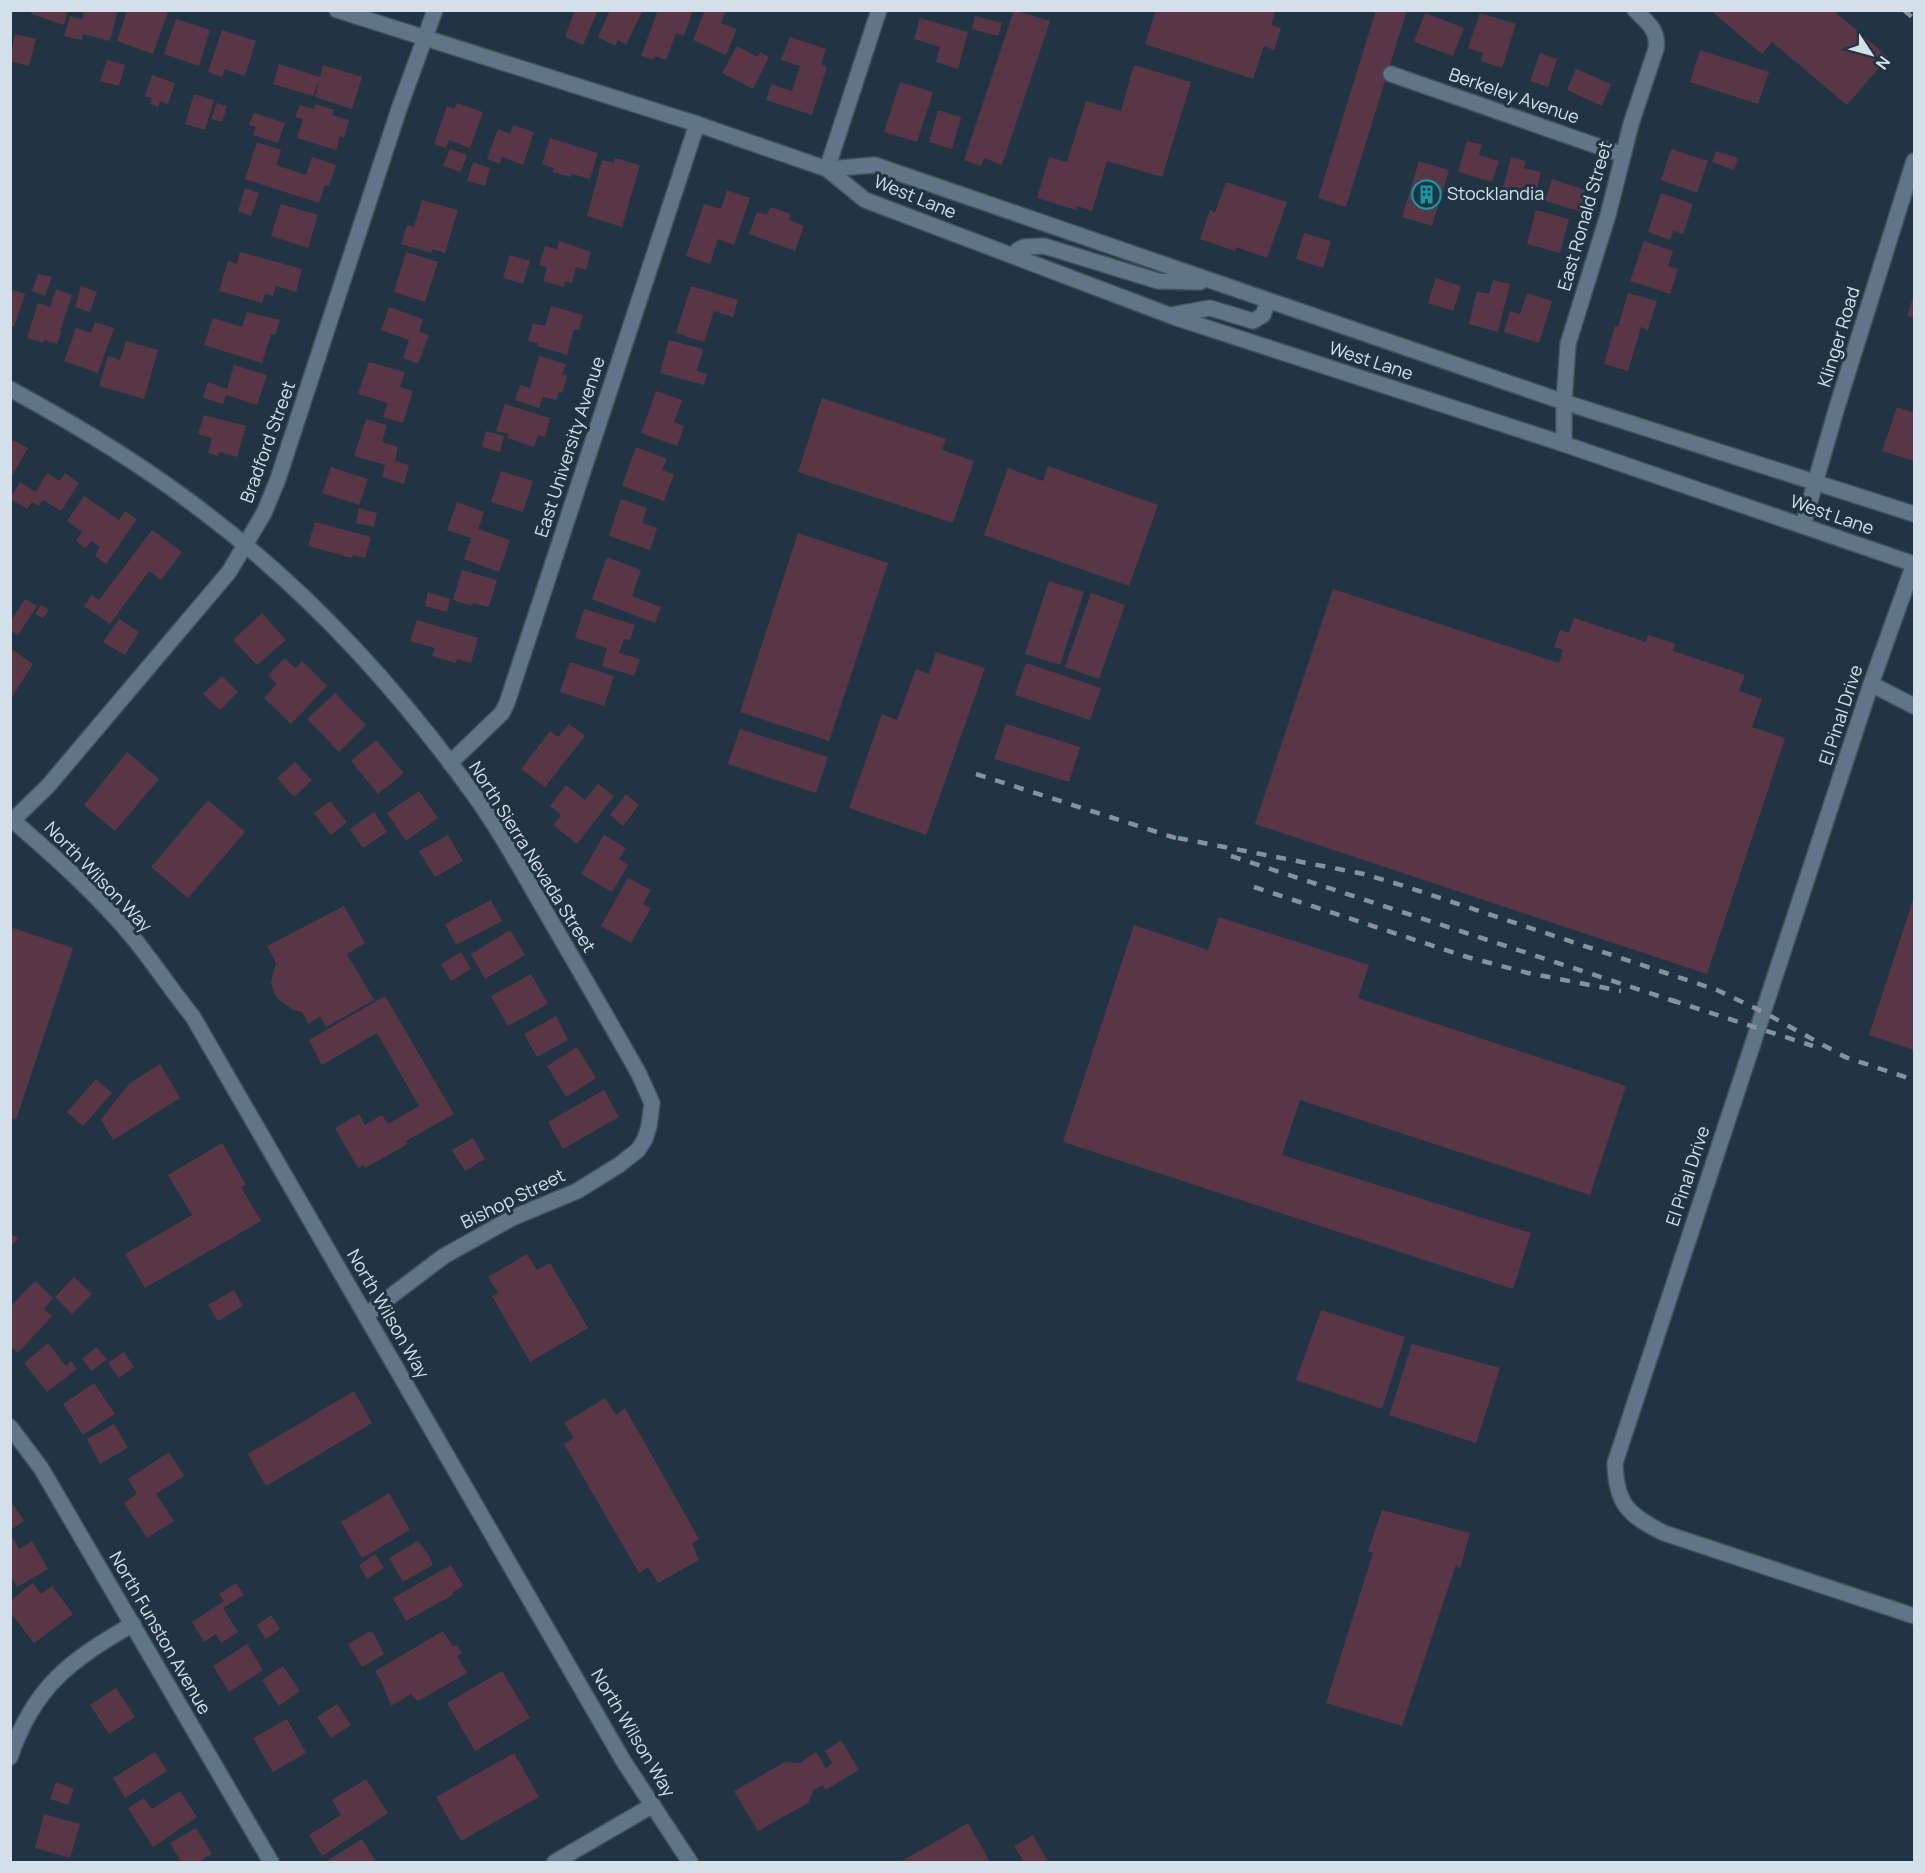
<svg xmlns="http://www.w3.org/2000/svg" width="1925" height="1873" viewBox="0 0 1925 1873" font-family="Manrope,sans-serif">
  <rect width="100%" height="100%" fill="#213442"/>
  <g fill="#583646">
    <polygon points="32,10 68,10 64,25 31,14"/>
    <polygon points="84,10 118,10 110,41 83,34 82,40 64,36 70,16 82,19"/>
    <polygon points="127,10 168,12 153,54 117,41"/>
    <polygon points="575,10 598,10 583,45 565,37"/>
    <polygon points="610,10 643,10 626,45 618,40 615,46 598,37"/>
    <polygon points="658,10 693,10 684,36 676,33 666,60 655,56 653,60 641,56"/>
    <polygon points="705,10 726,11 721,23 737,29 726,55 693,40"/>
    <polygon points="1014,10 1050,21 1002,165 984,158 981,166 964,160"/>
    <polygon points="1156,10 1276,10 1271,25 1281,28 1274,50 1264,46 1253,79 1145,44"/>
    <polygon points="1376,10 1407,10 1346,207 1318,198"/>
    <polygon points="1710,10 1833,10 1888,57 1847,105 1772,42 1762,54"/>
    <polygon points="1425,13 1464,28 1453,56 1414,42"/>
    <polygon points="1480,13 1516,24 1502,68 1481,61 1483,53 1468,48"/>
    <polygon points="975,16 1002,23 998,36 972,29"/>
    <polygon points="920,18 968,32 958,69 936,62 940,47 914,39"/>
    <polygon points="176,19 210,30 199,66 164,54"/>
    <polygon points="222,30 256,41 245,76 225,69 222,77 208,72"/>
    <polygon points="15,34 36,39 29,66 10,61"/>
    <polygon points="790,37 826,49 821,64 827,67 812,115 766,100 771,84 792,91 800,66 781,60"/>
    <polygon points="737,46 758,57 760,52 769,57 753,89 722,73"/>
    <polygon points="1700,50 1769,72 1758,104 1690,82"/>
    <polygon points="1540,53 1557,59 1548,87 1530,81"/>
    <polygon points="107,60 125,65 119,86 100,81"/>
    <polygon points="279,64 320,77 323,65 362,77 352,109 315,97 319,81 313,96 273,84"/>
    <polygon points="1134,65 1191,82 1162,177 1107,161 1092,211 1077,206 1076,210 1037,198 1049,157 1067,162 1086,101 1121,111"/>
    <polygon points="1576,69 1611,84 1602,106 1567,90"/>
    <polygon points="152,75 175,83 168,104 160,101 158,107 150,104 152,98 145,96"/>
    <polygon points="900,82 933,92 917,142 884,132"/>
    <polygon points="194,94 214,100 205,130 185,124"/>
    <polygon points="217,103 227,106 222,122 211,119"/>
    <polygon points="457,103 483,112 470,148 449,140 446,148 434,144 447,106 454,109"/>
    <polygon points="315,104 334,110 332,115 349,120 344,138 340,136 336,150 297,138 303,119 295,117 300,105 314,109"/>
    <polygon points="938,110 961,117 952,149 929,142"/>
    <polygon points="254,113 285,123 278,143 253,135 256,127 249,125"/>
    <polygon points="513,125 534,132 523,165 502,157 500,164 487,159 498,129 510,134"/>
    <polygon points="550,138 598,153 590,179 572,174 571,177 552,172 554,168 542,164"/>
    <polygon points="1467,141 1482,145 1479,155 1499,161 1492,182 1458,172"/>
    <polygon points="257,142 281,150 276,165 306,175 312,157 336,165 329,186 325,185 319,203 245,179"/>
    <polygon points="450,149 467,155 461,172 443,166"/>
    <polygon points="1671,149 1708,161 1697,193 1661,180"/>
    <polygon points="1716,151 1738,158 1734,170 1712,162"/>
    <polygon points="1511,157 1526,161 1524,168 1541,172 1535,197 1503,188"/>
    <polygon points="615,158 640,165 622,227 587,216 602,160 614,163"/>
    <polygon points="1419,161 1449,170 1432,226 1402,217"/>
    <polygon points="473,162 490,168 485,186 467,181"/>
    <polygon points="1552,179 1588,191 1582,212 1545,201"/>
    <polygon points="1226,182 1287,202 1267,258 1236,247 1235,251 1200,239 1210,210 1215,212"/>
    <polygon points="245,188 259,193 251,216 238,211"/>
    <polygon points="727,190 750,198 734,245 718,239 710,264 686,256 704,204 721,209"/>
    <polygon points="1661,193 1693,204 1683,234 1673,231 1670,240 1648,232"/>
    <polygon points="422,200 458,210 445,253 433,249 431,253 401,244 407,225 414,227"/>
    <polygon points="281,204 318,215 308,248 271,236"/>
    <polygon points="770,207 791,214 789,220 804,226 795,251 749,234 757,212 767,215"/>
    <polygon points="1536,210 1569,219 1560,253 1527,244"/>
    <polygon points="1304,233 1331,241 1323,268 1296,259"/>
    <polygon points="559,241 591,252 586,270 576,267 572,283 565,281 564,287 543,281 547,267 539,265 545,246 557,249"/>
    <polygon points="1644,241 1673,251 1668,266 1678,269 1670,294 1630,281"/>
    <polygon points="240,252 302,269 296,292 276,286 273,296 265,294 262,303 219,291 228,261 237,264"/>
    <polygon points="406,252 438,262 425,302 394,292"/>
    <polygon points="510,255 530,261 523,284 503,278"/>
    <polygon points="38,274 52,277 45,296 32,291"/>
    <polygon points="1436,278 1461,286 1453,311 1428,303"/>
    <polygon points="1493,280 1510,284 1498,332 1469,324 1477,291 1489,294"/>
    <polygon points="81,286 97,292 90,312 75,307"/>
    <polygon points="691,286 738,300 733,317 714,311 704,342 676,333"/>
    <polygon points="10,289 25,294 14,327 10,326"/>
    <polygon points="56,289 72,295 60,331 62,331 57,344 44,340 43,343 27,338 38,303 50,307"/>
    <polygon points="1527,293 1552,301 1539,343 1504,332 1510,311 1520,314"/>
    <polygon points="1628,293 1657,301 1648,330 1641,327 1628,371 1604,364 1615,326 1618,327"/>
    <polygon points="1914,295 1914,318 1907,316"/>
    <polygon points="551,306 583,315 579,330 574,329 567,355 537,346 538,343 528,341 533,323 545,326"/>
    <polygon points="389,307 423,319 419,332 429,335 418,364 403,358 409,340 381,330"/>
    <polygon points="247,312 280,320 275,335 271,334 262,363 204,345 213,318 242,327"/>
    <polygon points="95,322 114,328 98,373 64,361 76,328 91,333"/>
    <polygon points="669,340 703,349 697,371 707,374 704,385 660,373"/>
    <polygon points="126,341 158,350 144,399 99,386 108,356 120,360"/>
    <polygon points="539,356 566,364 562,374 567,376 562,393 559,392 556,400 543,397 539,408 515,400 520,385 530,388"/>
    <polygon points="369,362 405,372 400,387 413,391 403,423 383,417 388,403 358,394"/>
    <polygon points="234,365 267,375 257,405 226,395 223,404 203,398 208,382 227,389"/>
    <polygon points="656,391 682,400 674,422 684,426 677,446 641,433"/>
    <polygon points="822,398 946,439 942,450 974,461 953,523 798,472"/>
    <polygon points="505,404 550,418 545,437 538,435 534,447 507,438 509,434 496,431"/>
    <polygon points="1897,407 1914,413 1914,461 1882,451"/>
    <polygon points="204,415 246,426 237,457 219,452 218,456 208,453 212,438 198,434"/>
    <polygon points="366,419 387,425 382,442 398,447 395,461 409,465 404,484 382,477 385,465 354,456"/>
    <polygon points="486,431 504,436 500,452 482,447"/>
    <polygon points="13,440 28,448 10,479 10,445"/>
    <polygon points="636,447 667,459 662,470 674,474 664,501 622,486"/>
    <polygon points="1048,466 1158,505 1129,586 984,535 1008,468 1043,481"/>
    <polygon points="331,467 368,479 359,505 322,493"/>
    <polygon points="501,471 533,481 523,512 491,502"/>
    <polygon points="47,473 60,481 65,473 79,483 61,511 43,500 39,506 32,502 27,509 10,499 20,482 36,492"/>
    <polygon points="84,496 119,520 125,511 137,519 106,564 95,556 100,547 91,541 85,548 76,541 82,532 67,521"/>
    <polygon points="621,499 647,508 642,523 657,528 650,550 609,536"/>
    <polygon points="457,502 484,512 478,529 510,540 499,572 464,559 471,538 447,530"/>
    <polygon points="359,508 377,513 374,527 356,523"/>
    <polygon points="315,522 371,537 365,558 353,555 352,558 308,546"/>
    <polygon points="152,530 182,552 161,580 149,571 110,624 84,606 92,595 99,600"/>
    <polygon points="798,533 888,563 829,741 740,712"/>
    <polygon points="607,557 641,570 632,596 661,607 655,623 592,599"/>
    <polygon points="462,570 497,580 489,607 473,603 472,606 453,600"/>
    <polygon points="1049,581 1084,592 1060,665 1025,654"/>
    <polygon points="1333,589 1559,663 1563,650 1554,647 1560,630 1569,633 1574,618 1646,642 1648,635 1676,644 1673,651 1745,675 1739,691 1762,699 1752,727 1785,738 1707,974 1255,824"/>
    <polygon points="428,592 450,599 447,612 425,606"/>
    <polygon points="1091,593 1125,605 1099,679 1065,667"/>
    <polygon points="25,599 37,606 18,635 10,630 10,622"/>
    <polygon points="41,605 49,610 43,618 35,614"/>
    <polygon points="584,609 635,625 630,640 624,639 619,653 640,659 634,676 602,666 607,648 575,638"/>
    <polygon points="262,613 286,640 257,665 233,640"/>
    <polygon points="119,619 139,632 125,655 103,642"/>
    <polygon points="417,620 478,638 471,663 457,659 456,663 432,656 435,648 410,641"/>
    <polygon points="10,648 33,664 10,700"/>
    <polygon points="936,652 985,668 926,835 849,808 882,714 897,720 916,669 929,674"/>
    <polygon points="285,658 295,668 302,661 327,686 291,724 264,698 277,684 268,675"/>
    <polygon points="570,662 614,676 604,706 560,692"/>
    <polygon points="1026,663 1101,688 1090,720 1015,695"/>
    <polygon points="222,676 238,692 220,710 203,694"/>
    <polygon points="335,693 366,725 339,752 307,719"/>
    <polygon points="569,724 585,736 545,787 521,769 550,731 558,737"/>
    <polygon points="1006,724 1080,747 1069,782 994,759"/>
    <polygon points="740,729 828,757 816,793 728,764"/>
    <polygon points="376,740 404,773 378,794 351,761"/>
    <polygon points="127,752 159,779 115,831 84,805"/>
    <polygon points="295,762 312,780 294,797 277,778"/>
    <polygon points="598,784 614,796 577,844 553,825 561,815 550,806 566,785 585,800"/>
    <polygon points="419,791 438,818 406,841 387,813"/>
    <polygon points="626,794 639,805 623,826 610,815"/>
    <polygon points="208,800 245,832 188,898 151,867"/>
    <polygon points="330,801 347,822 331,835 314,813"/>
    <polygon points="374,812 387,832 363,848 350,829"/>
    <polygon points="448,835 463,861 435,877 419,851"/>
    <polygon points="604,835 626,848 619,859 628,865 612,892 581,874"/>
    <polygon points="628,878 651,890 643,904 651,908 631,943 601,926"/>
    <polygon points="1914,897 1914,1050 1869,1035"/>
    <polygon points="491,900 502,921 456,945 445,924"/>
    <polygon points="344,906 365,943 347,954 374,1000 326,1027 320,1016 309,1024 302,1012 293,1010 278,999 274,993 271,982 276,963 267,946"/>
    <polygon points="1219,917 1369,965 1358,998 1626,1086 1590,1195 1300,1100 1282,1155 1531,1233 1513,1289 1063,1142 1134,925 1208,950"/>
    <polygon points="10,927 73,948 16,1120 10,1118"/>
    <polygon points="510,930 525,955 485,979 471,954"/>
    <polygon points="461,952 471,969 451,981 441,964"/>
    <polygon points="531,974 548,1004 508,1026 491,996"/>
    <polygon points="385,996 454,1114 406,1141 408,1144 365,1168 364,1165 358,1168 335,1128 359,1114 365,1125 382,1115 388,1124 419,1106 377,1033 322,1065 309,1040"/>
    <polygon points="556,1016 568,1040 537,1057 524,1034"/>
    <polygon points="577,1047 596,1078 566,1097 547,1066"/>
    <polygon points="160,1064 180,1098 113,1140 101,1119 130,1083"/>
    <polygon points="96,1079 112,1093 83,1126 67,1112"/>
    <polygon points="604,1090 619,1117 563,1149 548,1122"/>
    <polygon points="473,1138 485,1159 465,1171 452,1150"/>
    <polygon points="222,1143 246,1185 241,1187 261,1221 145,1288 125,1254 192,1215 168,1175"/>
    <polygon points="10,1233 18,1238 10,1248"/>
    <polygon points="527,1254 537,1270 550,1263 588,1328 530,1362 492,1296 498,1293 488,1277"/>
    <polygon points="74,1277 92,1294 72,1314 55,1297"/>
    <polygon points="35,1281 53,1298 44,1309 52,1316 18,1353 10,1346 10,1307"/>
    <polygon points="234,1290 243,1306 218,1321 208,1305"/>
    <polygon points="1321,1310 1405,1337 1382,1409 1296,1380"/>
    <polygon points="48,1343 66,1366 71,1361 77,1369 47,1392 24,1363"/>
    <polygon points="1412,1344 1500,1368 1476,1443 1389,1415"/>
    <polygon points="96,1347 107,1359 92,1371 82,1359"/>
    <polygon points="124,1352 134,1367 119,1378 108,1363"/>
    <polygon points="94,1383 115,1414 83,1435 63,1404"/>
    <polygon points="354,1391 372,1423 266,1486 248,1454"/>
    <polygon points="605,1398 616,1415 625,1408 699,1539 692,1544 699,1560 658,1583 648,1567 639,1573 564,1444 574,1438 564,1423"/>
    <polygon points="114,1424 128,1448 100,1464 87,1439"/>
    <polygon points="169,1452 184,1476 156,1494 174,1521 147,1538 124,1503 137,1494 128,1479"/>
    <polygon points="389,1493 410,1530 362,1558 341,1522"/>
    <polygon points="10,1499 24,1521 10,1530"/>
    <polygon points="1382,1510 1470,1533 1460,1569 1456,1565 1402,1726 1326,1703 1373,1553 1368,1551"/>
    <polygon points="13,1538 19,1549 32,1541 48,1569 17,1587 10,1576 10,1540"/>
    <polygon points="418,1541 428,1554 433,1565 403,1582 389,1558"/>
    <polygon points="375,1554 384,1568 367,1579 359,1565"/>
    <polygon points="451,1565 463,1586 452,1593 453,1595 406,1621 393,1598"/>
    <polygon points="33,1583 41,1594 52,1586 73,1614 34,1643 10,1612 10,1601"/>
    <polygon points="236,1583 244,1595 223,1608 238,1632 221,1643 216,1634 204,1642 192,1622 224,1601 219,1594"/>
    <polygon points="271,1615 280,1629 266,1639 257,1625"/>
    <polygon points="370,1631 371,1633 373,1632 384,1654 362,1667 348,1644"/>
    <polygon points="443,1631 453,1647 457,1645 462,1653 457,1656 467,1673 418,1701 411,1694 391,1706 382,1683 375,1671"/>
    <polygon points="247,1644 263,1670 229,1692 213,1666"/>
    <polygon points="283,1666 300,1691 279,1706 262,1680"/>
    <polygon points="502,1671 530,1718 475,1751 447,1703"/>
    <polygon points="116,1688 135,1717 109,1734 90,1705"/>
    <polygon points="337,1704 351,1725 331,1738 317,1717"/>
    <polygon points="287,1719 306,1753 273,1772 253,1738"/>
    <polygon points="841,1740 859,1770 825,1790 823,1785 814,1790 808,1803 758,1831 734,1791 785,1762 800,1763 816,1752 826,1768 832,1763 825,1751"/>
    <polygon points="155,1752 167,1771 125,1798 113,1778"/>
    <polygon points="514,1753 539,1797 461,1841 436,1797"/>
    <polygon points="366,1779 388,1813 322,1856 309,1835 341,1815 332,1800"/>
    <polygon points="56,1782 74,1789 68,1805 50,1799"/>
    <polygon points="180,1791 197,1817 153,1847 128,1808 144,1798 152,1809"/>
    <polygon points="44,1814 80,1824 70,1858 35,1848"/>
    <polygon points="968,1823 990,1862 900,1862"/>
    <polygon points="196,1828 212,1854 198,1862 181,1862 170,1843"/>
    <polygon points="1033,1835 1048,1862 1024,1862 1014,1846"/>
    <polygon points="362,1839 376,1862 329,1862 328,1860"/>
  </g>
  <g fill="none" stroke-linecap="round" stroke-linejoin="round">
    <defs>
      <g id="minor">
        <polyline points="1391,74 1623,155"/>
        <polyline points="827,169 879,10"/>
        <path d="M10,389C82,428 151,470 214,520C313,596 399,691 472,792C499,828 521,870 544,909C576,964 608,1019 639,1074L652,1103L649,1126L645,1139L638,1150L619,1165L577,1191L512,1218L444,1256L366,1315"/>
        <path d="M1564,444V402L1568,344L1608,215L1631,124L1656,49C1659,30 1647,22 1635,10"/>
        <polyline points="1803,525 1837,407 1914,161"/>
        <path d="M1914,564L1871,684L1615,1463C1616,1504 1628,1515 1664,1533L1914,1616"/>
        <polyline points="1871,684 1914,706"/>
        <polyline points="450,763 502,713 507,703 697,124"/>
        <polyline points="10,823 48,786 229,572 264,513 278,479 399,109 435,10"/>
        <polyline points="10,1427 41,1468 271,1862"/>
        <path d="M10,1757C34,1686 71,1660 133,1624"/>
        <polyline points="555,1862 653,1805"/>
      </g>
      <g id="secondary">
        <polyline points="337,10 697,124 827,169 865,200 1177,318 1564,444 1914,564"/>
        <polyline points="827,169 875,165 1564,402 1914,514"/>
        <polyline points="1014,256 1018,250 1024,247 1044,246 1158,281 1200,282"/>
        <polyline points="1171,315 1210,308 1253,321 1263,315 1268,301"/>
        <path d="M10,818C54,856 98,895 135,940C155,965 173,992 193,1017L624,1762L690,1862"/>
      </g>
    </defs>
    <use href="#minor" stroke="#41525e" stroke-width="18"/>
    <use href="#secondary" stroke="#41525e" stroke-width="18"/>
    <use href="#minor" stroke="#607585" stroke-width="15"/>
    <use href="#secondary" stroke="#607585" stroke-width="15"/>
    <g stroke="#84939e" stroke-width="4.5" stroke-dasharray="10 10" stroke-linecap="butt">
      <polyline points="1904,10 1914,19"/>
      <polyline points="976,774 1185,841"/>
      <polyline points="1178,838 1364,874 1404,886 1717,990 1763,1012 1845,1057 1914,1080"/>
      <polyline points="1231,856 1677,1002"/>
      <polyline points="1254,887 1467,957 1528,973 1621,991"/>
      <polyline points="1671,1000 1813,1046"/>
    </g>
  </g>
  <defs>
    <symbol id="building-ring" viewBox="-11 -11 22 22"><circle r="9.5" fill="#213442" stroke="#0f9aa8" stroke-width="1.5"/><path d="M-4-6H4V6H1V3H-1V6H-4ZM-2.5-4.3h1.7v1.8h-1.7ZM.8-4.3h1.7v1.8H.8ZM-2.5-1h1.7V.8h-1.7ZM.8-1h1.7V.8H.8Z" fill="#0f9aa8"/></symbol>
  </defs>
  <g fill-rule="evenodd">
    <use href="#building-ring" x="1410" y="178" width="33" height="33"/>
  </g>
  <g text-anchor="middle" stroke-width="6" stroke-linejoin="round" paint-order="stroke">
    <g font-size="18" fill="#d4e0e9" stroke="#213442">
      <text transform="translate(1514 96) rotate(19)" y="6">Berkeley Avenue</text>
      <text transform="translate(915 197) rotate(22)" y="6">West Lane</text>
      <text transform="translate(1585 216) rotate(-74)" y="6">East Ronald Street</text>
      <text transform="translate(1839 337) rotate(-73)" y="6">Klinger Road</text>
      <text transform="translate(1371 361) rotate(18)" y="6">West Lane</text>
      <text transform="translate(268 442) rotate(-70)" y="6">Bradford Street</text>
      <text transform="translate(570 447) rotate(-72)" y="6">East University Avenue</text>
      <text transform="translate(1832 515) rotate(19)" y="6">West Lane</text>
      <text transform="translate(1841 715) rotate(-72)" y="6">El Pinal Drive</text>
      <text transform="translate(532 857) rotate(58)" y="6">North Sierra Nevada Street</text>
      <text transform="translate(98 877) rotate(46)" y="6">North Wilson Way</text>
      <text transform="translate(1688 1176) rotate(-72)" y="6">El Pinal Drive</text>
      <text transform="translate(513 1199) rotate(-26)" y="6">Bishop Street</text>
      <text transform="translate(388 1314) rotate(60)" y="6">North Wilson Way</text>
      <text transform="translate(160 1633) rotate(60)" y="6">North Funston Avenue</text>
      <text transform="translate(633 1733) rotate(59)" y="6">North Wilson Way</text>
    </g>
    <g font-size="18" fill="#d4e0e9" stroke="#213442" text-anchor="start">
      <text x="1447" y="200">Stocklandia</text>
    </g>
  </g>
  <rect width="1925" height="1873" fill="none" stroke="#d4e0e9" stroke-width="24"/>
  <g transform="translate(1871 54) rotate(126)" stroke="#213442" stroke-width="4.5" paint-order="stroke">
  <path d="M0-4.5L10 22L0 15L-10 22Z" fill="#d4e0e9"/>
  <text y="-9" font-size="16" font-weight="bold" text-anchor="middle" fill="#d4e0e9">N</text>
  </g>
</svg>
